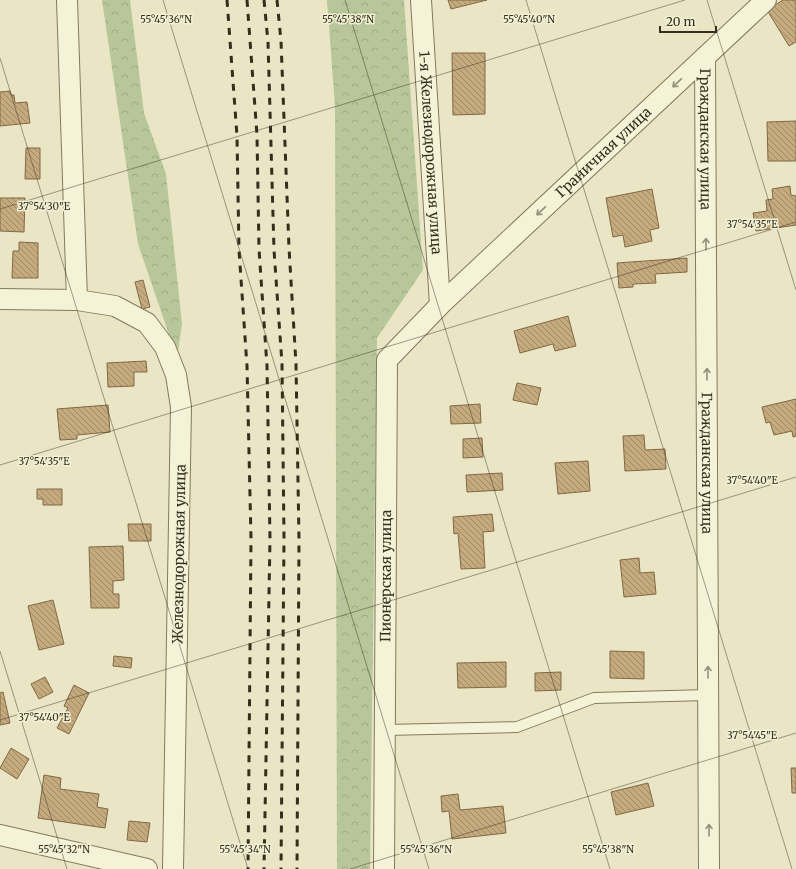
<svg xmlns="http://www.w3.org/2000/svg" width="796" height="869" viewBox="0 0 796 869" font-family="Merriweather,serif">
  <defs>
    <pattern id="forest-crowns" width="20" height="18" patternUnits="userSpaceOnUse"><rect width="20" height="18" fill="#b8c79a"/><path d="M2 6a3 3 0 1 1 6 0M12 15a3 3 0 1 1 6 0" fill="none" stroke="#9fab84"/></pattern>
    <pattern id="building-back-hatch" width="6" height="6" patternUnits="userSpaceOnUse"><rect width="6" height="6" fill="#c5aa7e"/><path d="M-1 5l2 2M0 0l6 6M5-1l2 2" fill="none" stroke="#a18b67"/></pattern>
  </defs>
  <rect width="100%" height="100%" fill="#eae6c5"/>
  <g fill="url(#forest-crowns)">
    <polygon points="102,0 130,0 144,113 166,174 182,324 177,358 138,244"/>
    <polygon points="327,0 404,0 423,270 377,338 370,869 337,869 335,107"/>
  </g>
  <g fill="url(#building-back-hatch)" stroke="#806845">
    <polygon points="448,0 487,0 451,9"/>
    <polygon points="783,0 796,0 796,42 789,46 767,10"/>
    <polygon points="452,53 485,53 485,114 453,115"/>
    <polygon points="10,91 11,95 14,95 15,103 27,102 30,123 0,126 0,92"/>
    <polygon points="796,121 796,161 768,161 767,122"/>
    <polygon points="26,148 40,148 40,179 25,179"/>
    <polygon points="790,186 791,195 796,196 796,225 756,231 753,213 767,211 766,200 773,199 772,189"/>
    <polygon points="652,189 659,228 650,230 652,241 625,247 623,235 613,237 606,198"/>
    <polygon points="0,198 25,198 24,232 0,231"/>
    <polygon points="19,242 38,243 38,278 12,278 13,251 19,251"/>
    <polygon points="687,258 687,272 655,274 656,283 633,284 633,287 619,288 617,263"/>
    <polygon points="143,280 150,307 142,309 135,282"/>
    <polygon points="568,316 576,346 555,351 553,344 520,353 514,331"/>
    <polygon points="146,361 147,372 134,372 134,386 108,387 107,363"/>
    <polygon points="517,383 541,388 537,405 513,400"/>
    <polygon points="796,399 796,436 793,437 792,431 774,435 770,422 766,423 762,407"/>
    <polygon points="480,404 481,423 451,424 450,406"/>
    <polygon points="108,405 110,432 77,435 77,439 60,440 57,409"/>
    <polygon points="644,435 645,450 665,449 666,469 625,471 623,436"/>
    <polygon points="482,438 483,457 463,458 463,439"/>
    <polygon points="588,461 590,491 558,494 555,463"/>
    <polygon points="502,473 503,490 467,492 466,475"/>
    <polygon points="37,489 62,489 62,505 43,505 43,499 37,499"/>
    <polygon points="492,514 494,531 483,532 485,568 461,569 458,533 454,534 453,517"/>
    <polygon points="128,524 151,524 151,541 129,541"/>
    <polygon points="123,546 124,580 113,581 113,594 119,594 119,608 91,608 89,547"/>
    <polygon points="639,558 640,573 654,572 656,594 624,597 620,560"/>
    <polygon points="53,600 64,644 39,650 28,606"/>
    <polygon points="610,651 644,652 644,679 610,678"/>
    <polygon points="114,656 132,658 131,668 113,666"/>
    <polygon points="506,662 506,687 458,688 457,663"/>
    <polygon points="561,672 561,690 535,691 535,673"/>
    <polygon points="45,677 53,692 39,699 31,684"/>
    <polygon points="74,685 89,693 69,734 57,728 68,708 64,706"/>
    <polygon points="3,692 10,723 0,725 0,693"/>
    <polygon points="11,748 29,759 17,779 0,768"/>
    <polygon points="791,768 796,768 796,793 792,793"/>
    <polygon points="44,775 61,778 60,789 99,794 97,807 108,809 105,828 38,818"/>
    <polygon points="648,783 654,806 616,815 611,792"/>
    <polygon points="458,794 460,810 503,806 506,833 452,839 449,811 442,812 441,796"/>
    <polygon points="129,821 150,823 147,842 127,840"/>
  </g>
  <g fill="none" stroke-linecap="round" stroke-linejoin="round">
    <defs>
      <polyline id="lane" points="385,730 517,727 594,698 708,695"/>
      <g id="street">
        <polyline points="67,0 77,300"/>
        <path id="s1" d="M421,0L440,305"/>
        <path id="s2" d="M705,57L709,869"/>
        <polyline points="0,299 77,300 115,306 147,323 165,347 176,375 181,407 173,869"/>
        <polyline points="0,835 147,869"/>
        <path id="s3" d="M384,869L387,360L440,305L766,0"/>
      </g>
    </defs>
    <use href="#lane" stroke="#83795d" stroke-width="12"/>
    <use href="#street" stroke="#83795d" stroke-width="22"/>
    <use href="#lane" stroke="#f5f3d7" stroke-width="10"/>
    <use href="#street" stroke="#f5f3d7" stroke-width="20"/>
    <g stroke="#342e1f" stroke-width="3" stroke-dasharray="7 7" stroke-linecap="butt">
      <polyline points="227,0 237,136 239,250 247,366 251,539 248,869"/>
      <polyline points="247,0 257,135 259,249 267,366 270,539 264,869"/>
      <polyline points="264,0 268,42 274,250 282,364 284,538 281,869"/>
      <polyline points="277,0 281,41 289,248 296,364 299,540 297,869"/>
    </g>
  </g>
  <defs><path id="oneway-shaft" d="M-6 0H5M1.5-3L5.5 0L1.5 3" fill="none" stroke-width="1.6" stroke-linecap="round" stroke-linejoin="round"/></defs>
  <g stroke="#94907b">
    <use href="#oneway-shaft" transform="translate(677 83) rotate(137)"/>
    <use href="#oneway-shaft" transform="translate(541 211) rotate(137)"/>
    <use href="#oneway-shaft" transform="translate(706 244) rotate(-90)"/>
    <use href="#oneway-shaft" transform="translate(707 374) rotate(-90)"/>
    <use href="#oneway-shaft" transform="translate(708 672) rotate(-90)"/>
    <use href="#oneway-shaft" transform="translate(709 830) rotate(-90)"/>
  </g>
  <path fill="none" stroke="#342e1f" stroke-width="1" stroke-opacity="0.45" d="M163,0L429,869M345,0L610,869M526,0L792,869M707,0L796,290M0,58L248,869M0,209L685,0M0,465L796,222M0,651L67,869M0,720L796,477M350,869L796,733"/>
  <g text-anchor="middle" stroke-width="3" stroke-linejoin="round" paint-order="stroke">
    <g font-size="14" fill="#342e1f" stroke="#f2f0d4">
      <text dy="5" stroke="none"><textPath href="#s2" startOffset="82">Гражданская улица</textPath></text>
      <text dy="5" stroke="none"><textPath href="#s3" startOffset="809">Граничная улица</textPath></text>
      <text dy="5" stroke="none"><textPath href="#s1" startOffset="153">1-я Железнодорожная улица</textPath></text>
      <text dy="5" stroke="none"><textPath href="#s2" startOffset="406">Гражданская улица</textPath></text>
      <text transform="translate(179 554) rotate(-89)" y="5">Железнодорожная улица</text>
      <text dy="5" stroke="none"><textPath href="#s3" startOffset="293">Пионерская улица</textPath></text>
    </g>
  </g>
  <g font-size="10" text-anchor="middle" fill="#342e1f" stroke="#f2f0d4" stroke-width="3" stroke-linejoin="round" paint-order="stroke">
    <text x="166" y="23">55°45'36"N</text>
    <text x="348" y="23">55°45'38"N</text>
    <text x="529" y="23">55°45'40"N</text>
    <text x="44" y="210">37°54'30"E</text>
    <text x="752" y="228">37°54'35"E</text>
    <text x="44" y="465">37°54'35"E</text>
    <text x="752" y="484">37°54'40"E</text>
    <text x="44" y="721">37°54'40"E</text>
    <text x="752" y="739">37°54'45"E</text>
    <text x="64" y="853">55°45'32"N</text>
    <text x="245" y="853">55°45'34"N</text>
    <text x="426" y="853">55°45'36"N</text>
    <text x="608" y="853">55°45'38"N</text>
  </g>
  <path d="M660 26v6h56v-6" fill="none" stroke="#342e1f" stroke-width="2"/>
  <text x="666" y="26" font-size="12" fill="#342e1f" stroke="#f2f0d4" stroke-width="3" paint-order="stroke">20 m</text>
</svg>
